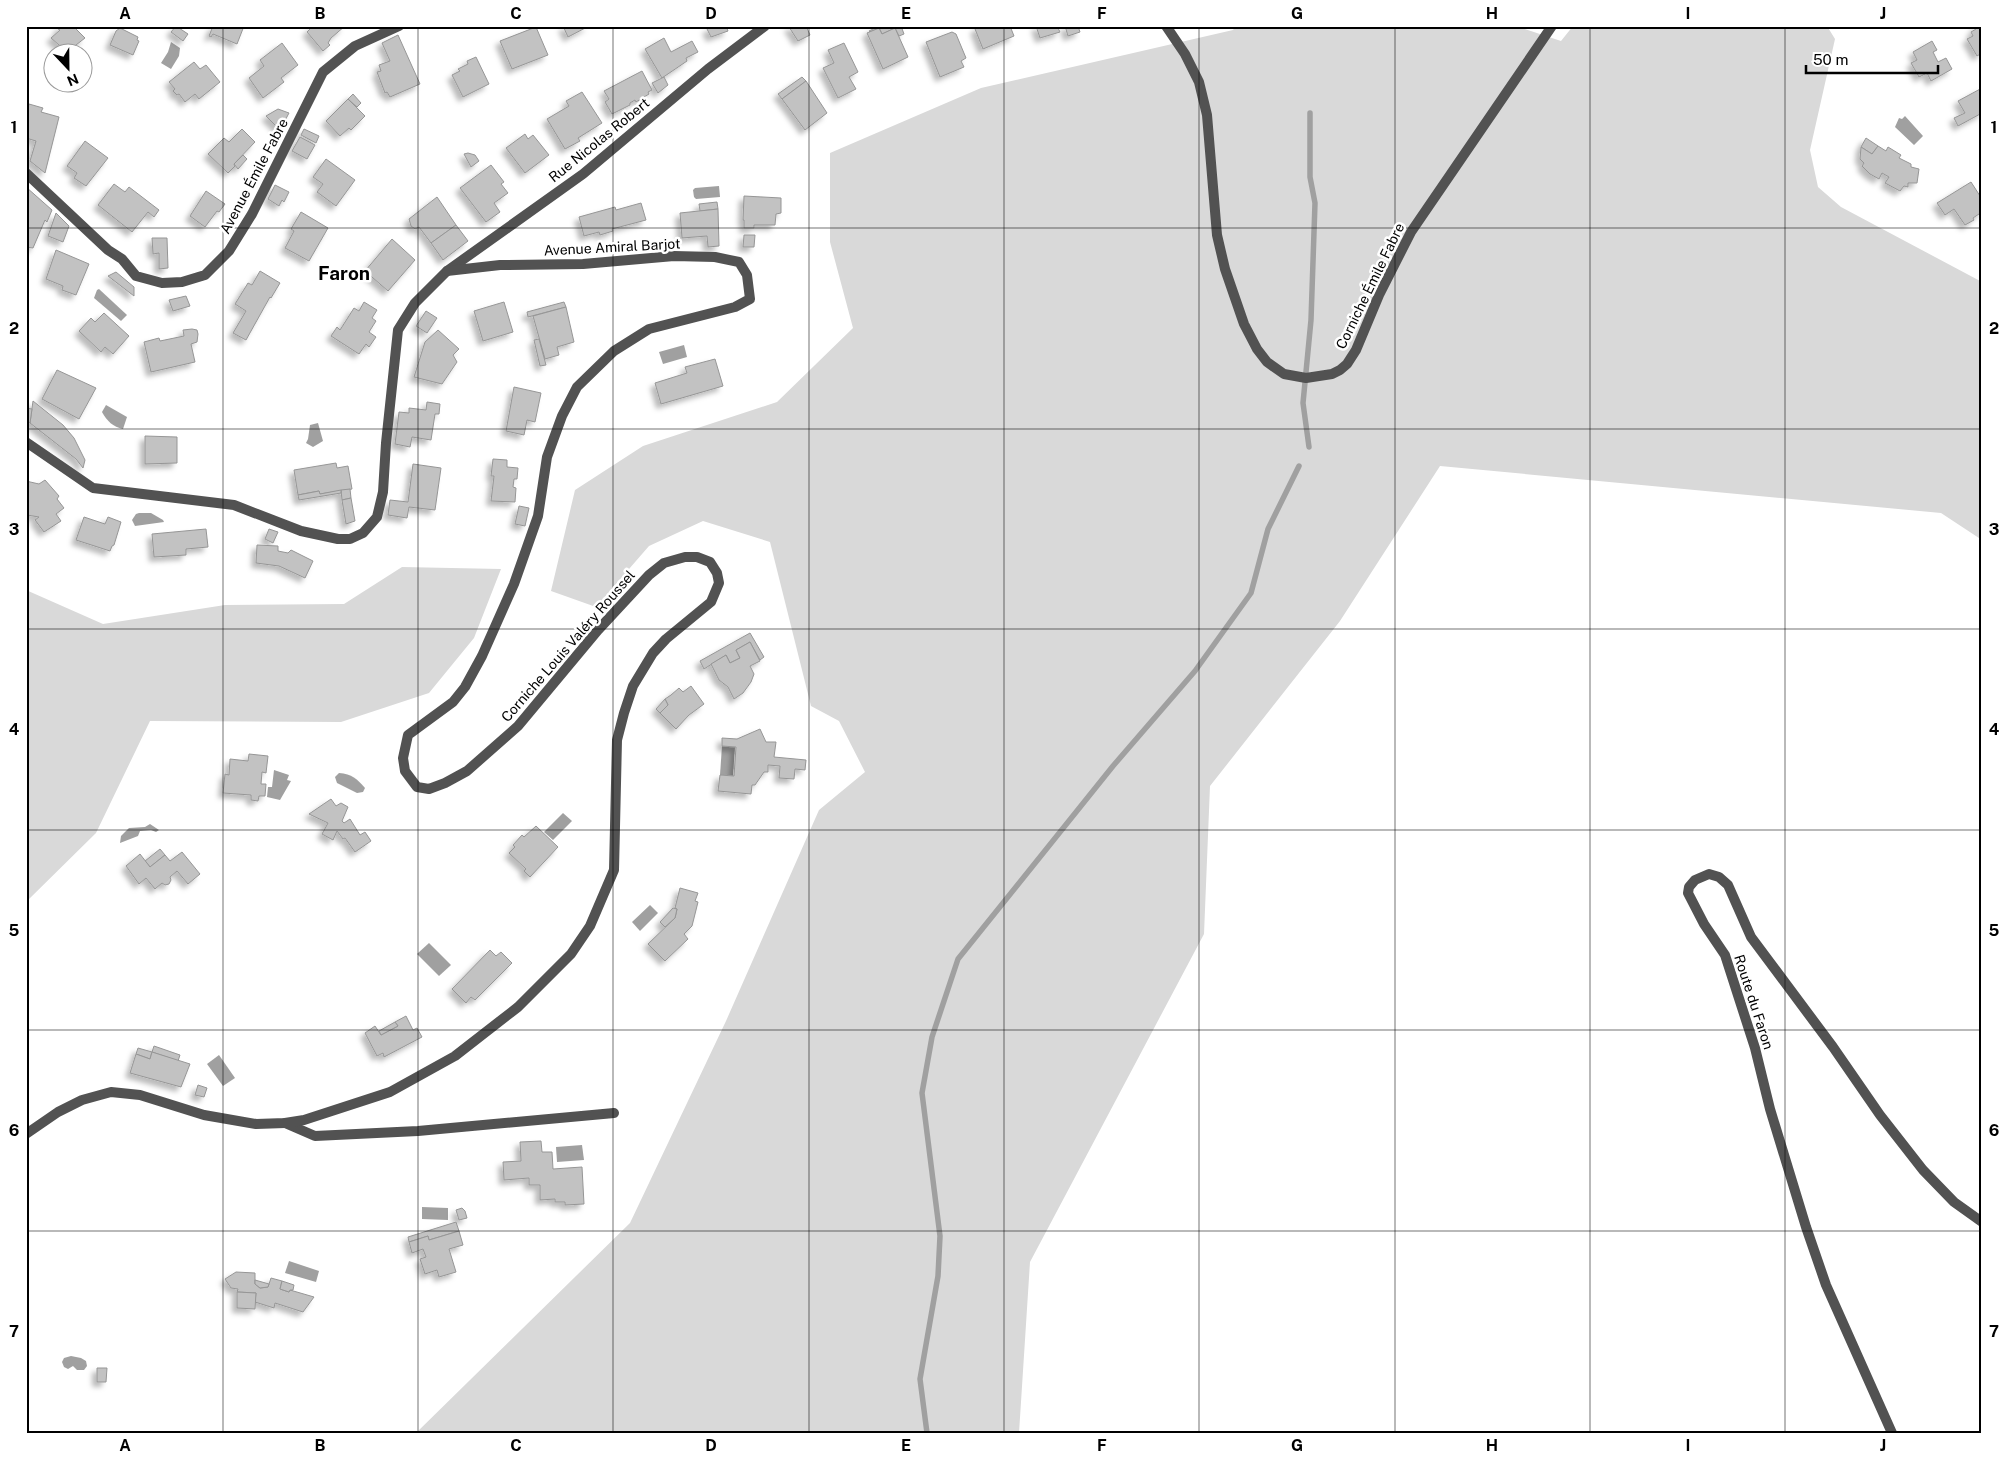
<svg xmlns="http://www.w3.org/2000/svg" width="2008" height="1459" viewBox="0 0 2008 1459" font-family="'Public Sans',sans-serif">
  <defs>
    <filter id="shadow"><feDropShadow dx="-4.5" dy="4.5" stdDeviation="2.5" flood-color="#0004"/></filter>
  </defs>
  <rect width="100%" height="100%" fill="#fff"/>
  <g fill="#d9d9d9">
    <polygon points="1236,26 1516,26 1561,41 1573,26 1827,26 1835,39 1810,150 1818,187 1841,207 1982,282 1982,540 1941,513 1440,466 1340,621 1210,786 1204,934 1030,1262 1019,1433 416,1433 630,1223 726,1021 819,810 865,772 839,721 811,706 770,542 703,521 649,546 596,607 551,591 575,490 643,446 777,402 853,328 830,242 830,153 981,88 1233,30"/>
    <polygon points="402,567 501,569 474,638 429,693 341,722 150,721 96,833 26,902 26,590 103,624 225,605 344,604"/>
  </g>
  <g fill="#a0a0a0">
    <polygon points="171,42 180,48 179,56 171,69 161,63 168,52"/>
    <polygon points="1905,116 1923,136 1914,145 1895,127 1899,118 1902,119"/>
    <polygon points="719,186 720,197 696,199 694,197 693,190 695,188"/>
    <polygon points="99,289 127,315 121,321 94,298 97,290"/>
    <polygon points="684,345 687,357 663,364 659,352"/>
    <path d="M106,405L127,417L123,429C113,427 107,421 102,412Z"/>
    <polygon points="318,423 323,441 313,447 306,443 308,439 310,425"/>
    <polygon points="139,513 151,513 163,520 164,522 135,526 132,520 136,514"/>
    <polygon points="722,746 735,747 733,776 720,775"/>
    <polygon points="274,770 289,775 287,780 291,781 280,800 267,797 268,787 272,787"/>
    <path d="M339,773C352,774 357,779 365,788L363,792L357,793L337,783L335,777Z"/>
    <polygon points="563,813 572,821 553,840 544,832"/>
    <polygon points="150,824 159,830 156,832 151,830 140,831 138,836 120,843 121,836 129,828 145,827"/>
    <polygon points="650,905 658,913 640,931 632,922"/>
    <polygon points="429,943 451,965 439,976 417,954"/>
    <polygon points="219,1055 235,1078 223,1086 207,1064"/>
    <polygon points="582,1145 584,1160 557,1162 556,1147"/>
    <polygon points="422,1207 448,1208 448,1220 422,1219"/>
    <polygon points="289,1261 319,1271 316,1282 285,1273"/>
    <polygon points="71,1356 81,1358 86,1361 87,1366 84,1370 77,1370 73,1366 68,1369 64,1367 62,1362 64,1358"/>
  </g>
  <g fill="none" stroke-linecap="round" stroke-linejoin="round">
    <g stroke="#a0a0a0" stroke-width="5.5">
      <polyline points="1309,447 1303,403 1311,320 1315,203 1310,177 1310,113"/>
      <polyline points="927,1433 920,1379 938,1276 940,1236 922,1093 932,1037 958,959 1113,766 1195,671 1251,593 1268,529 1299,466"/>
    </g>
  </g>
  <g fill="#c2c2c2" stroke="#969696" filter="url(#shadow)">
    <polygon points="60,26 73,26 85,38 67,52 51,38 60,30 58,29"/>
    <polygon points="176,26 188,34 183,41 171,32"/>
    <polygon points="213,26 244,26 237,44 213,34 211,37 209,36"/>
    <polygon points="313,26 345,26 331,38 328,43 330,45 323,51 307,32"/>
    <polygon points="563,26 589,26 568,37"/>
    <polygon points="715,26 726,26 728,31 711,37 707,29"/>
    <polygon points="790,26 806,26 810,35 798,41 789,27"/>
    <polygon points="879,26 901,26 904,34 899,36 895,28 882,34 879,28 870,32 869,31"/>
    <polygon points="980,26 1010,26 1014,36 983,49 975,29"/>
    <polygon points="1036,26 1063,26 1058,28 1060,32 1040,38"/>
    <polygon points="1065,26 1078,26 1080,32 1068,36"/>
    <polygon points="1974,26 1982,26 1982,53 1977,56 1967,39 1973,36 1971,32 1976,29"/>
    <polygon points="536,27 548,55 512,69 500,41"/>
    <polygon points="120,28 138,37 137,40 139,41 133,55 110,45 116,31"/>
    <polygon points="879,28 882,34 895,28 908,57 883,69 867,33"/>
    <polygon points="952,32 956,34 966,58 961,61 964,67 940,77 926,42"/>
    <polygon points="398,35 420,84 390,97 387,92 385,93 377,72 381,71 379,65 390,61 382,43"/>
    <polygon points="664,38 671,52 692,41 698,52 686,58 687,61 662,78 645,49"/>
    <polygon points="1932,41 1937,50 1933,52 1938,62 1946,58 1952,69 1931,81 1927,73 1919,77 1911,63 1917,60 1913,52"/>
    <polygon points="282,43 298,65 281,78 284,82 263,98 249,78 264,66 260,60"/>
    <polygon points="844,43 858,72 849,77 856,89 838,98 823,68 834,63 828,50"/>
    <polygon points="476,57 489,84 463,97 452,75 460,71 458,69 468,64 467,61"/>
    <polygon points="194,62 200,69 206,65 220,82 199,99 195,94 185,102 179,94 177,95 173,91 175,89 169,82"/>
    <polygon points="642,71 652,90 648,92 649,94 636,102 635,100 630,103 630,105 612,114 605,102 609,99 604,91"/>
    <polygon points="664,77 668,85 658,93 652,83"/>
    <polygon points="802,77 806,81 782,99 778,94"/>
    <polygon points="806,81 827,113 805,130 782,99"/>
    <polygon points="1982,88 1982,113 1958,126 1954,118 1965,113 1958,101"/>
    <polygon points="582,92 602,123 578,138 580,141 565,149 547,119 569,106 566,101"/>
    <polygon points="353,94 361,103 357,107 348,99"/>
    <polygon points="348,99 365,116 351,130 349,128 340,136 326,121"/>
    <polygon points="29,104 43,108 41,112 59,117 45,173 30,161 36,141 26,138 26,116"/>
    <polygon points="278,109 289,113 280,130 266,116"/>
    <polygon points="242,129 255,142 234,164 235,166 228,173 208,154 224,138 229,142"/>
    <polygon points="304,129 319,136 316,143 301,135"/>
    <polygon points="525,134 528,139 533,135 549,155 525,173 506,148"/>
    <polygon points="300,137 315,145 307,159 292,151"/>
    <polygon points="1866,138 1878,146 1872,154 1861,147"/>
    <polygon points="85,141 108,158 86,186 74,178 77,173 67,166"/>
    <polygon points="1878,146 1886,151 1888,147 1901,155 1899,158 1911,164 1911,167 1919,169 1917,183 1908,183 1908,187 1904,186 1900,191 1885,183 1889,177 1882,173 1879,179 1870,174 1862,166 1864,163 1860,159 1861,147 1872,154"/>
    <polygon points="468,153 475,155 479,161 471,167 464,154"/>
    <polygon points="243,155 247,159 238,169 234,164"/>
    <polygon points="326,159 355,180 336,206 317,192 323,184 313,177"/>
    <polygon points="491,165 504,182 501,184 508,193 494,203 500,212 486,222 460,188"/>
    <polygon points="1971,182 1982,199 1982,212 1973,218 1974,220 1965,225 1954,209 1945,215 1937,203"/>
    <polygon points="114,184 125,192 129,187 159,210 154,217 148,212 132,232 98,205"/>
    <polygon points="275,185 289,192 284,202 282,200 279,206 268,199"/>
    <polygon points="26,187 52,210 47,222 45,220 33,248 26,247"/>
    <polygon points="206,191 225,204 219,212 217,211 205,227 190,216"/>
    <polygon points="744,196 781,198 781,213 776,214 775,225 754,225 754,228 744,228 744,220 743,220"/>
    <polygon points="437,197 456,225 431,243 419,227 415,229 411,226 409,219"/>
    <polygon points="717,202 718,209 700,211 699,204"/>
    <polygon points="641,203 646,220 612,229 613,231 600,235 599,232 584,236 579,217 615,207 616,210"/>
    <polygon points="718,209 719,246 708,247 707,236 682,238 680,213"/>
    <polygon points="301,212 328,228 309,261 285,248 294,231 291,229"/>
    <polygon points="56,213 69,226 63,242 48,236"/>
    <polygon points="456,225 468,241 443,260 431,243"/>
    <polygon points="744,235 755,235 754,247 743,247"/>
    <polygon points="152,238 167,238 168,268 159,269 159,253 153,254"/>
    <polygon points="392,239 415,260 388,291 365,271"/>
    <polygon points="56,250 89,264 76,295 62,290 63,286 46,279"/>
    <polygon points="260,271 280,283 271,298 270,297 246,340 233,333 246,311 235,304 248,283 252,285"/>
    <polygon points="116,272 134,287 134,296 108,276"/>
    <polygon points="186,296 190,306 173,311 169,300"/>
    <polygon points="364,302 377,310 372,318 376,321 369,332 376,337 369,347 366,344 359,354 331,336 337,327 340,330 354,308 359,311"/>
    <polygon points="504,302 513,332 483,341 474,311"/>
    <polygon points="564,302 566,307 528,317 527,312"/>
    <polygon points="566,307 574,342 557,347 559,355 545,359 533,316"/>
    <polygon points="426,311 437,318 427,333 416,326"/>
    <polygon points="104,313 129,336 113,354 105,347 101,352 79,331 91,318 95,322"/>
    <polygon points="192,329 197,330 198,334 197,342 191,344 195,362 151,372 144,342 159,338 160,341 184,336 183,330"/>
    <polygon points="438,330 459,349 453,355 457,362 442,384 414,377 425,342"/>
    <polygon points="539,339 546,365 540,366 534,340"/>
    <polygon points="715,359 723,386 661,404 655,383 687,373 685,367"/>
    <polygon points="57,370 96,388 79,419 42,399"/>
    <polygon points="514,387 541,393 535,422 527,420 524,435 506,431"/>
    <polygon points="33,401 63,425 74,438 85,460 83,468 76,459 30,423"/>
    <polygon points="427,402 440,404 439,414 435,414 431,440 412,437 410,447 395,444 399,412 409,413 409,408 426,410"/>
    <polygon points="26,408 32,409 30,423 26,421"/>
    <polygon points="145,436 177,437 177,463 145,464"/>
    <polygon points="493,459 507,460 507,467 518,468 517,479 514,479 513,487 516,488 515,502 491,501 494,476 491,476"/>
    <polygon points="336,463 337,468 348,466 352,489 320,494 319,491 298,495 294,470"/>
    <polygon points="413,464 441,468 435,510 409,507 407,518 388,515 390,500 408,502"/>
    <polygon points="45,480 59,496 57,499 64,508 56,514 61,521 44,532 35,520 39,517 27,515 26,481 39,484"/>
    <polygon points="350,489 351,498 342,500 341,490"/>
    <polygon points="341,490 341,493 299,500 298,495 319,491 320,494"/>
    <polygon points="351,498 355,521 346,524 342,500"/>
    <polygon points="519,506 529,508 525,526 515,524"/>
    <polygon points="84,517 105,524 108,517 121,522 114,545 112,546 110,551 76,540"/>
    <polygon points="206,529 208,547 186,549 186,555 154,557 152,534"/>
    <polygon points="269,529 278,532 273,543 265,539"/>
    <polygon points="257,545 278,546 278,551 288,553 291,550 313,561 305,578 279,566 256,563"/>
    <polygon points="750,633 764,657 760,660 750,642 736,650 740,658 730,663 726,655 704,669 700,661"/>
    <polygon points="750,642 760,661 750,666 754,674 751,682 743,693 734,699 728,687 719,680 711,664 726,655 730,663 740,658 736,650"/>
    <polygon points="691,686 704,704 689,715 676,729 660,713 668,705 665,699 671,695 679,688 683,692"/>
    <polygon points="665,699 668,705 660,713 656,709"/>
    <polygon points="760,729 766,742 776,742 774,757 806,760 805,770 795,769 794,779 779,778 780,766 768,765 768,772 764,772 755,785 752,785 751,794 718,791 720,775 734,776 736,747 722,746 722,738 737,739"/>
    <polygon points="249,754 268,756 266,773 262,772 261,784 266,784 265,796 259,796 258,801 251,800 251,795 223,793 225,774 229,775 230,759 248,761"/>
    <polygon points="331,799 336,806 341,803 348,807 342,821 344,823 350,819 360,835 365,832 371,841 355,852 345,838 343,839 337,831 333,840 322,834 328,823 309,814"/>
    <polygon points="536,826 558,847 530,877 524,871 526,869 509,853 515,847 513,845 522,835 524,837"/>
    <polygon points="160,849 165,855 150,867 145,861"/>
    <polygon points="182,852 200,874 188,884 177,871 170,877 171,880 169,884 165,885 162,883 155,889 146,878 139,884 126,866 140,854 150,867 165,855 170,861"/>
    <polygon points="680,888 698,893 695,901 698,902 692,926 684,934 688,939 665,961 648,944 675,918 677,909 675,908"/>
    <polygon points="673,908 677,909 675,918 665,927 660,922"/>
    <polygon points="490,950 496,956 501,952 512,963 475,1000 471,997 466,1003 452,989"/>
    <polygon points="406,1016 413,1030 417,1028 422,1037 384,1057 383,1053 377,1056 365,1033 375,1026 381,1035 398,1026 395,1022"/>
    <polygon points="395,1022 398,1026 381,1035 379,1031"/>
    <polygon points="154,1046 180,1055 178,1061 152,1052"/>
    <polygon points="138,1048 152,1052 150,1059 136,1054"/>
    <polygon points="152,1052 190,1064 181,1087 130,1073 136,1054 150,1059"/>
    <polygon points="198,1085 207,1088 204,1097 195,1095"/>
    <polygon points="541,1141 542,1152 552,1152 553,1169 582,1167 584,1204 565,1205 565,1202 555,1202 555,1199 540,1200 540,1185 529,1185 529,1178 504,1180 503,1162 521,1161 520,1142"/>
    <polygon points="462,1208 465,1211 467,1218 459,1220 456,1210"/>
    <polygon points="456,1222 459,1231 429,1240 428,1236 409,1242 408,1237"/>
    <polygon points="459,1231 463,1245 449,1249 456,1272 439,1277 437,1270 425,1274 420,1259 426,1257 423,1249 412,1253 409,1242 428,1236 429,1240"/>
    <polygon points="236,1272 255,1273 255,1284 260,1288 268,1287 271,1278 282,1281 280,1289 289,1292 290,1290 314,1297 303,1312 275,1303 274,1308 255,1302 256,1293 237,1292 238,1289 231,1288 225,1279"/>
    <polygon points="255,1280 269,1284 268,1287 260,1288 255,1284"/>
    <polygon points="282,1281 294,1285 293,1290 290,1290 289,1292 280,1289"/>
    <polygon points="237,1292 256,1293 255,1309 237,1308"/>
    <polygon points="97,1368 107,1368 106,1382 97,1382"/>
  </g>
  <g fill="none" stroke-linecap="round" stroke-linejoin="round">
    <g stroke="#525252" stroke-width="10">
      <polyline points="1166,26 1185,54 1199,82 1207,115 1217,235 1225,269 1244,324 1257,349 1267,362 1284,374 1306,378 1332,374 1340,370 1347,364 1356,350 1379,295 1411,232 1552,26"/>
      <polyline points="26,173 108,250 122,259 136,276 162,283 182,282 205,275 229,251 252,214 323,72 355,46 399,26"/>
      <polyline points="26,442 93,488 234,505 301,531 338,539 350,539 363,533 377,517 383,492 386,443 398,330 415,303 447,271 583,174 708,69 765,26"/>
      <polyline points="285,1123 315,1136 418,1131 614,1113"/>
      <polyline points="26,1134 58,1112 82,1100 111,1092 140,1095 204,1115 256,1124 285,1123 304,1120 390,1092 455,1056 518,1007 571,954 590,926 614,870 617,740 624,713 633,686 653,653 666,639 711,602 719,583 717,573 710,562 697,557 685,557 664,563 649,575 598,630 518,726 467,771 445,783 429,789 417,787 405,771 403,758 408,735 453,702 465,687 482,656 514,584 538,516 547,457 562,416 577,387 614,351 649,329 735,307 750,299 747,275 739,262 715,257 674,256 583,264 500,265 447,271"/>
      <polyline points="1892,1433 1826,1285 1806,1227 1770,1109 1755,1048 1725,955 1704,924 1688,893 1689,887 1695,880 1709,874 1719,877 1728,885 1751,937 1833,1047 1880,1115 1923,1170 1954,1202 1982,1222"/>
    </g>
  </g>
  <path fill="none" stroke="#000" stroke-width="1" stroke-opacity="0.55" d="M223,26V1433M418,26V1433M613,26V1433M809,26V1433M1004,26V1433M1199,26V1433M1395,26V1433M1590,26V1433M1785,26V1433M26,228H1982M26,429H1982M26,629H1982M26,830H1982M26,1030H1982M26,1231H1982"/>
  <g text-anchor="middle" stroke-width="5" stroke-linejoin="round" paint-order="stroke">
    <g font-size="14" fill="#000" stroke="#fff">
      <text transform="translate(599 140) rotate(-39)" y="5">Rue Nicolas Robert</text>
      <text transform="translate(254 176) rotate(-62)" y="5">Avenue Émile Fabre</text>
      <text transform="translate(612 247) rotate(-3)" y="5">Avenue Amiral Barjot</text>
      <text transform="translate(1370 286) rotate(-64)" y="5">Corniche Émile Fabre</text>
      <text transform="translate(568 646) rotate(-49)" y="5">Corniche Louis Valéry Roussel</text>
      <text transform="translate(1754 1002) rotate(72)" y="5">Route du Faron</text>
    </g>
    <g font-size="19" font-weight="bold" fill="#000" stroke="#fff">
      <text x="344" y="280">Faron</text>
    </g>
  </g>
  <rect width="2008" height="1459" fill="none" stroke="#ffffff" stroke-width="55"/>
  <g transform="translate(68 68) rotate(158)"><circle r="24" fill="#ffffff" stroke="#999999"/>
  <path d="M0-4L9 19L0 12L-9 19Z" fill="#000000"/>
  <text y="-8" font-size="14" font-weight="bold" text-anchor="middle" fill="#000000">N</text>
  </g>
  <path d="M1806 65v8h132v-8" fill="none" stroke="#000000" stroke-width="2.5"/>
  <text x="1813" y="65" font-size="15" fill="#000000" stroke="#ffffff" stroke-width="4" paint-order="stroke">50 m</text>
  <rect x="28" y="28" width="1952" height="1404" fill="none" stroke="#000" stroke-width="2"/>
  <g font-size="16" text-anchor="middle" font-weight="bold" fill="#000">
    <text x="125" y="19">A</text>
    <text x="320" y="19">B</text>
    <text x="516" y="19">C</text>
    <text x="711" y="19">D</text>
    <text x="906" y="19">E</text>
    <text x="1102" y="19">F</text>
    <text x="1297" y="19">G</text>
    <text x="1492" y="19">H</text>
    <text x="1688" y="19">I</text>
    <text x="1883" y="19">J</text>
    <text x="14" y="133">1</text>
    <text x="1994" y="133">1</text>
    <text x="14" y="334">2</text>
    <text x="1994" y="334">2</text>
    <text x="14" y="535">3</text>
    <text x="1994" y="535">3</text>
    <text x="14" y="735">4</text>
    <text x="1994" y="735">4</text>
    <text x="14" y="936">5</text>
    <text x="1994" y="936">5</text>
    <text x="14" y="1136">6</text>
    <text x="1994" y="1136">6</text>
    <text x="14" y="1337">7</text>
    <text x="1994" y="1337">7</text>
    <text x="125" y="1451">A</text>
    <text x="320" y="1451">B</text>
    <text x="516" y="1451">C</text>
    <text x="711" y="1451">D</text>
    <text x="906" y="1451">E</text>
    <text x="1102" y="1451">F</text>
    <text x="1297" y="1451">G</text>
    <text x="1492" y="1451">H</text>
    <text x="1688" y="1451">I</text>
    <text x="1883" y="1451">J</text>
  </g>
</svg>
